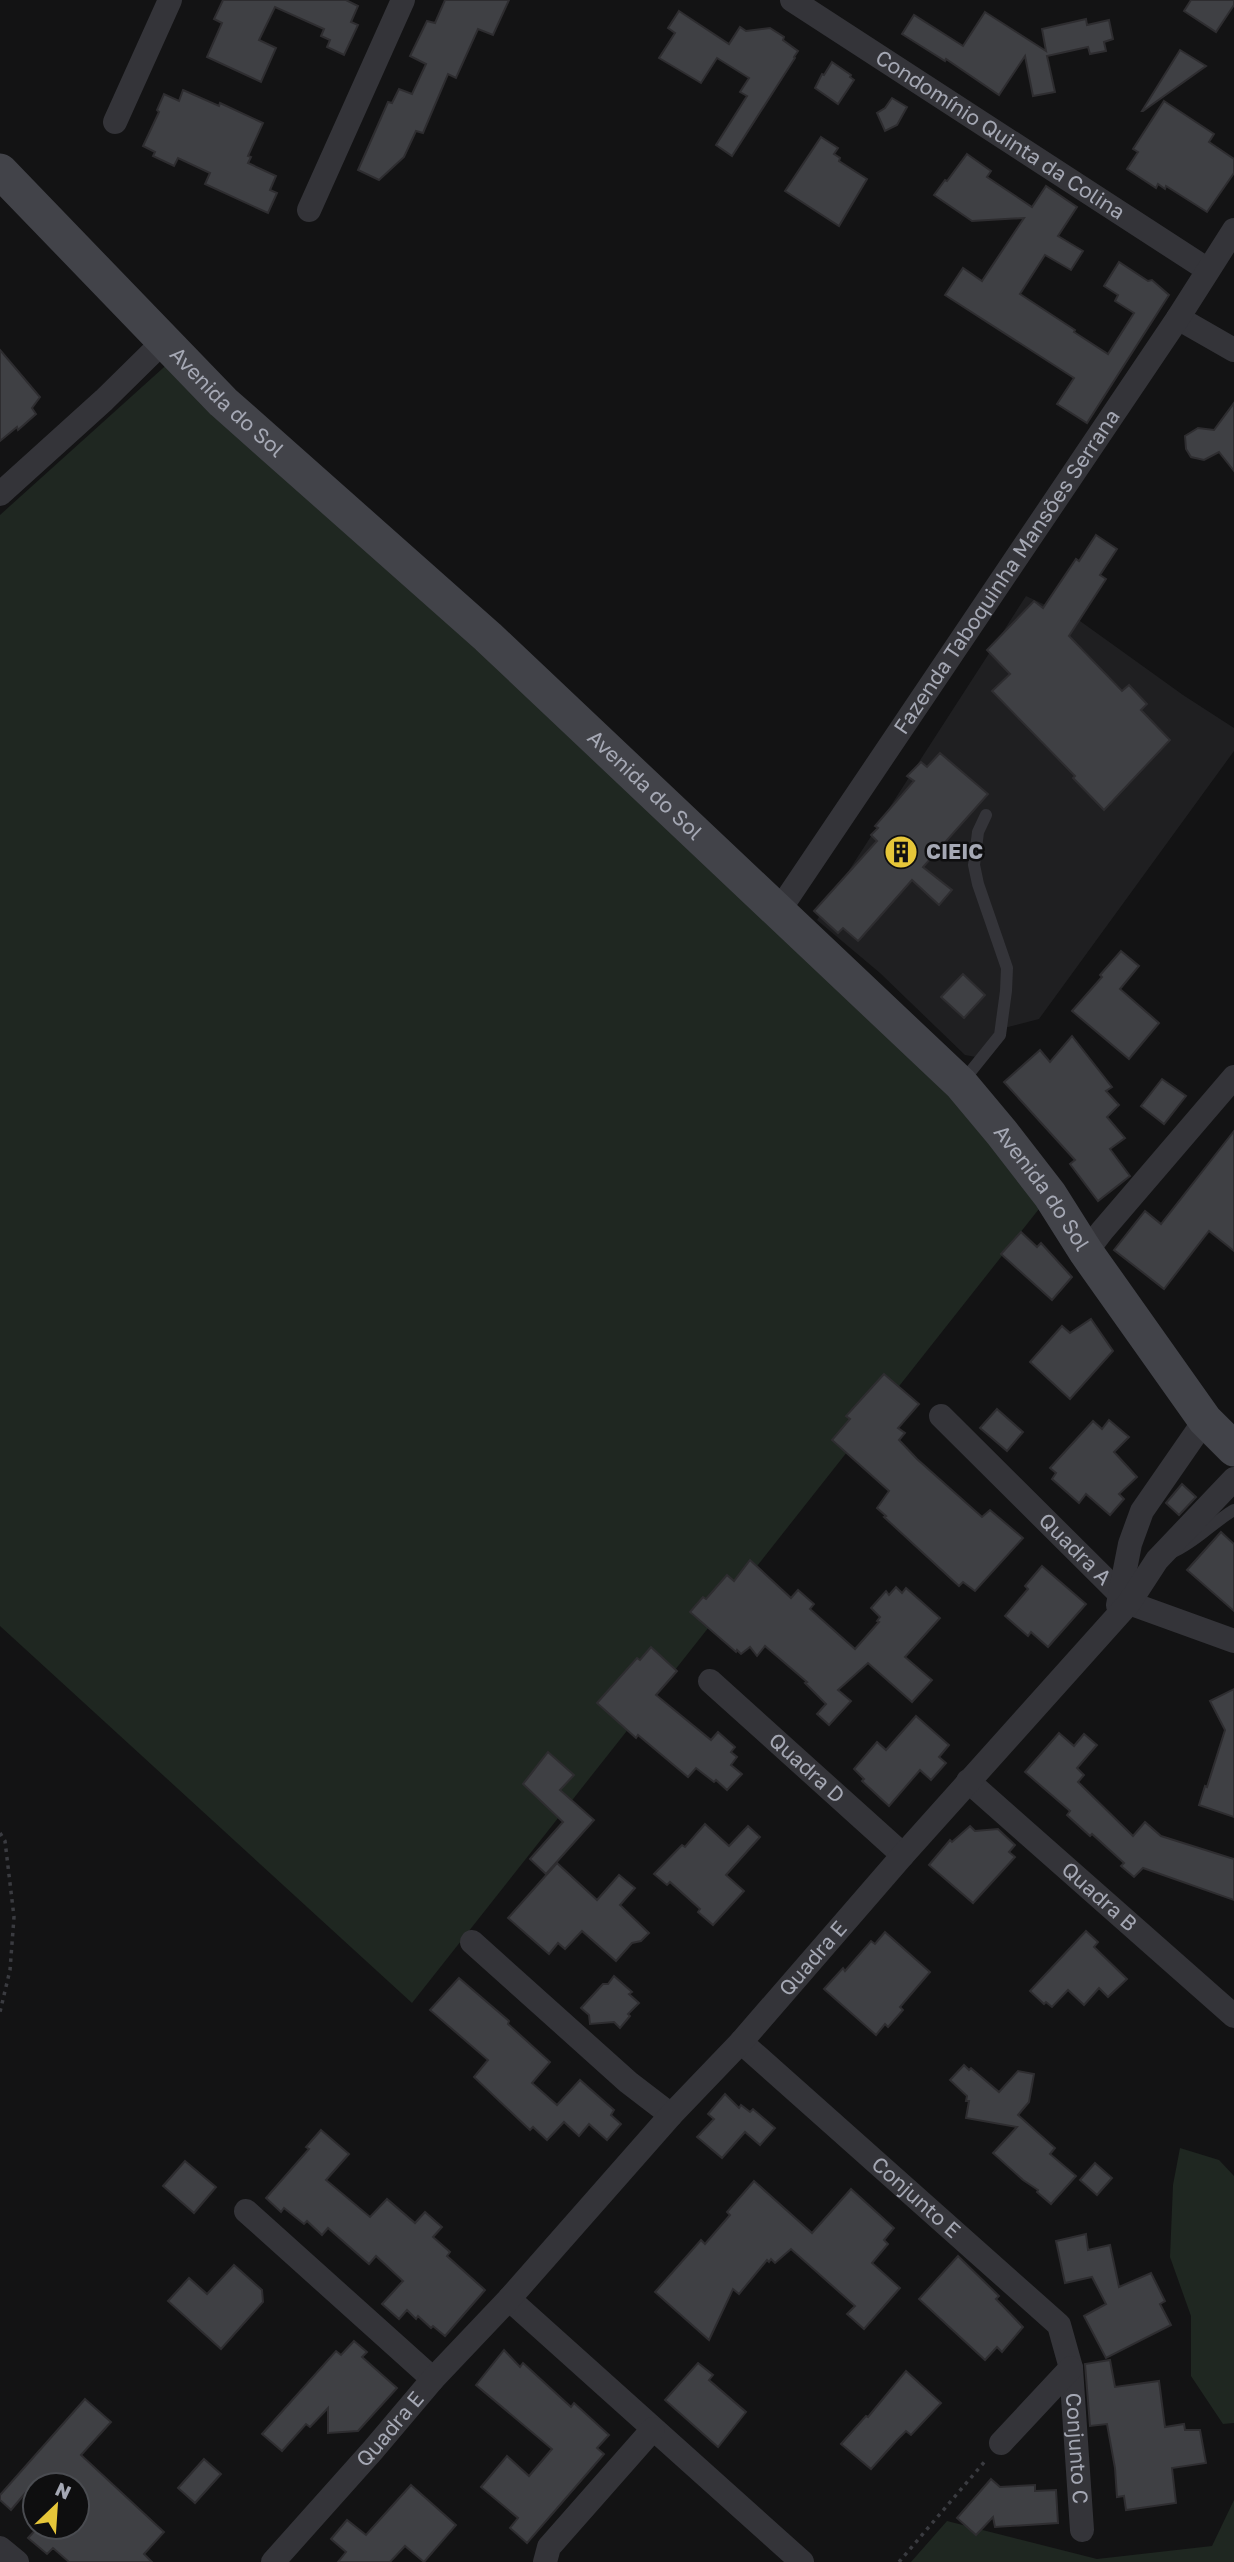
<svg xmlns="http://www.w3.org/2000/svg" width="1234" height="2562" viewBox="0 0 1234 2562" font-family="'Golos Text',sans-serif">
  <rect width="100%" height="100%" fill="#131314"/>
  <polygon fill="#1f1f21" points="1026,596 1080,621 1183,695 1234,728 1234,751 1039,1019 1004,1028 976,1057 965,1055 880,973 817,920"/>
  <g fill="#1f2721">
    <polygon points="183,350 1050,1195 412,2003 0,1626 0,515"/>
    <polygon points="1180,2148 1219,2160 1234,2176 1234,2423 1223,2424 1191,2376 1191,2316 1170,2257 1173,2185"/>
    <polygon points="1234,2500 1234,2562 911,2562 947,2521 1097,2559 1212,2546"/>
  </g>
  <g fill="#3f4044" stroke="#2e2d30" stroke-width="2">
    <polygon points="223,0 346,0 358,6 351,22 358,25 344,55 327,47 330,40 321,36 324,29 275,7 259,40 276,48 261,82 207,57 222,23 214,19"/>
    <polygon points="445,0 509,0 493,35 478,29 456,78 448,74 423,133 416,131 404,157 379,180 358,170 388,102 392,103 399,89 412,94 426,64 410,56 427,21 435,23"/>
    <polygon points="1191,0 1234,0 1234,5 1216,32 1184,11"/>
    <polygon points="679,11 729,44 740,27 746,31 770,28 784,37 783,40 798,51 794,57 795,58 732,156 716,145 747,96 740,92 749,78 717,58 701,83 659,58 675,33 668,28"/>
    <polygon points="985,12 1046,51 1042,29 1086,19 1087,25 1109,20 1113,39 1104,42 1106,51 1090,54 1088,47 1047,56 1055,92 1033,96 1025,56 999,95 946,59 945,61 902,34 914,15 963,46"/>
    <polygon points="1180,50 1206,66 1143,111 1142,111"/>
    <polygon points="832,62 851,75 850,77 854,80 838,104 815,88 822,74 824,75"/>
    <polygon points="183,90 219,106 220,103 263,123 248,156 251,157 248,163 276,176 270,190 277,193 268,213 205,184 210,173 178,158 174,166 153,156 155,152 143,146 159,112 157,110 164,94 179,101"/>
    <polygon points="892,98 907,107 897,125 885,131 877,113 885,108"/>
    <polygon points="1164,101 1214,134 1209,142 1234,159 1234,173 1207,212 1166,186 1165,189 1158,184 1156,188 1127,169 1138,152 1133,149"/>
    <polygon points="821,137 838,148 834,154 840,158 839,161 867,179 839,226 785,191"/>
    <polygon points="967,154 991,171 987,177 1032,207 1046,186 1077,207 1058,236 1083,251 1071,270 1045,255 1020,294 1075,330 1074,332 1108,354 1134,313 1115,301 1118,295 1104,286 1119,262 1148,281 1152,280 1169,295 1087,423 1057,404 1074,378 945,295 963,268 982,281 1024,218 972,221 934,195 945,180 947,181"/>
    <polygon points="0,350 40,397 32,408 36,414 18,430 17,427 0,441"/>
    <polygon points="1234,403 1234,471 1219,452 1204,460 1191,457 1186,449 1185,436 1198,428 1214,430"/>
    <polygon points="1096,535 1117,549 1100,575 1106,579 1069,636 1122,691 1129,685 1147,704 1141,710 1170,740 1104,810 1073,778 1075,776 992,691 1010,674 987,650 1034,601 1043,608 1076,559 1079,561"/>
    <polygon points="940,753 988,794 923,867 952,890 939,905 912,880 860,939 858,941 843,928 838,933 814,911 877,841 871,835 878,828 875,826 914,781 907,776 921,762 927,767"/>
    <polygon points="1121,951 1139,966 1120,989 1159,1023 1129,1059 1072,1011 1102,977 1100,975"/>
    <polygon points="963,974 985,995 964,1018 941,997"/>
    <polygon points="1072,1036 1112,1087 1106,1091 1119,1105 1107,1117 1125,1138 1110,1149 1130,1176 1098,1201 1070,1164 1075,1160 1004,1082 1040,1050 1050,1062"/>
    <polygon points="1162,1079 1186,1096 1164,1124 1141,1106"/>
    <polygon points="1234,1131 1234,1251 1209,1231 1164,1289 1114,1250 1145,1211 1161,1224"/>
    <polygon points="1021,1232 1037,1247 1041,1243 1072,1277 1052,1300 1001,1254"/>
    <polygon points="1091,1319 1113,1351 1070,1399 1030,1362 1062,1326 1070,1333"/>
    <polygon points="884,1374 919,1404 898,1428 905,1433 899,1440 917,1459 982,1517 990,1510 1023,1538 975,1591 963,1582 959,1586 884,1517 886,1516 877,1508 889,1491 832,1440 850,1419 846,1416"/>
    <polygon points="997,1409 1023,1432 1007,1451 980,1428"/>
    <polygon points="1109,1420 1129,1437 1114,1452 1137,1477 1119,1494 1124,1499 1110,1515 1086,1494 1079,1503 1052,1479 1056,1473 1050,1468 1093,1421 1102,1429"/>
    <polygon points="1182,1484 1196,1497 1179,1515 1166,1503"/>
    <polygon points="1221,1532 1234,1544 1234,1611 1187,1570"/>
    <polygon points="750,1560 791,1598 798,1590 814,1604 810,1609 855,1649 879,1622 877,1621 880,1617 871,1608 886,1591 889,1595 896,1587 902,1593 906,1588 940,1618 905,1657 932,1680 912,1702 868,1663 838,1690 851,1701 829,1725 817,1714 826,1704 805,1683 807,1682 765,1646 757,1656 750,1647 741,1654 737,1650 736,1652 690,1612 703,1597 706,1599 727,1575 734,1581"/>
    <polygon points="1042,1566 1086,1604 1048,1647 1031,1632 1028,1636 1005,1616 1028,1589 1025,1586"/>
    <polygon points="651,1647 677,1671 656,1695 711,1740 718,1732 735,1747 731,1752 737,1757 731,1765 742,1774 727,1790 716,1780 714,1782 696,1768 688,1777 638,1735 636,1738 597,1703 637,1658 640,1660"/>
    <polygon points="1234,1689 1234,1817 1199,1805 1205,1786 1207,1787 1225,1730 1210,1701"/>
    <polygon points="916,1716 949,1745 939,1757 946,1763 931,1780 920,1770 889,1806 862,1781 864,1779 854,1769 877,1742 886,1750"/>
    <polygon points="1059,1733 1074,1746 1084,1734 1097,1745 1077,1768 1084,1775 1078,1782 1133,1836 1145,1822 1161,1836 1234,1859 1234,1900 1143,1868 1134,1877 1121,1866 1124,1863 1092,1834 1090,1836 1067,1815 1070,1811 1025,1772"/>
    <polygon points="548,1752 574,1775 560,1790 594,1820 546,1874 530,1859 563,1822 523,1784"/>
    <polygon points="705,1824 729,1846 748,1826 760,1837 726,1875 744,1891 713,1925 698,1912 700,1909 670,1882 667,1885 654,1874 682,1845 685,1847"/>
    <polygon points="970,1826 975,1831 998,1829 1015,1845 1009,1852 1015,1857 973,1903 929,1865 950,1840 952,1842"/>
    <polygon points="557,1863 597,1900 619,1875 635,1888 620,1905 649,1933 641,1941 632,1943 616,1961 582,1931 565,1949 558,1943 549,1954 508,1918"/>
    <polygon points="1086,1931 1098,1942 1094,1947 1127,1979 1108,1997 1099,1988 1084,2005 1068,1990 1052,2007 1046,2002 1044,2004 1030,1991"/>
    <polygon points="885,1932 930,1972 900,2007 903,2010 888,2027 885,2024 876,2035 824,1989 843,1968 845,1971 871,1941 875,1944"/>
    <polygon points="614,1976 632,1992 629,1994 639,2003 628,2014 630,2016 620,2028 614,2022 590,2024 589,2015 581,2008 603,1984 608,1984"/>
    <polygon points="459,1978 509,2021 508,2024 550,2062 532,2083 557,2105 580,2080 614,2110 611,2115 621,2124 607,2140 589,2124 579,2136 564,2122 547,2140 533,2127 530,2130 474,2077 488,2060 430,2010"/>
    <polygon points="964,2065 969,2070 971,2068 999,2092 1018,2071 1034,2074 1029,2102 1018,2115 1055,2148 1050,2154 1076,2176 1051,2204 1037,2192 1038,2190 1023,2180 993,2153 1017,2127 966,2118 969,2101 966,2101 967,2096 950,2080"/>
    <polygon points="725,2094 739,2108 741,2105 750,2112 753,2109 775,2128 760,2145 745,2132 722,2158 697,2137 714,2119 708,2114"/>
    <polygon points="321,2130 349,2154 326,2180 370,2217 387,2199 415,2223 425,2212 442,2227 433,2237 450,2252 447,2256 485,2290 445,2336 433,2326 431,2328 418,2316 416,2319 407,2310 399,2319 382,2304 403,2281 376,2256 369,2264 328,2228 322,2235 307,2221 304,2224 284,2208 281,2212 266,2198 309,2149 306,2147"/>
    <polygon points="185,2161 216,2187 194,2213 163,2186"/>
    <polygon points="1095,2163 1112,2178 1097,2195 1080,2180"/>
    <polygon points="754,2181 812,2233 851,2189 894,2228 884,2240 888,2244 872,2263 900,2288 864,2329 847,2314 855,2306 791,2249 775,2263 771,2259 769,2262 767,2260 739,2294 733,2289 709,2340 655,2292 701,2240 705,2244 730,2215 727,2212"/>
    <polygon points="1086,2234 1088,2250 1110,2245 1119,2287 1151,2273 1165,2301 1160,2304 1171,2325 1106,2358 1084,2316 1106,2304 1092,2277 1065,2283 1056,2241"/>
    <polygon points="958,2256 999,2296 996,2299 1023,2327 1002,2352 997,2347 985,2360 919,2299"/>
    <polygon points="234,2265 262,2290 263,2302 221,2349 168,2301 189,2278 207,2294"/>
    <polygon points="354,2341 367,2352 362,2357 397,2388 358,2431 328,2433 328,2408 310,2427 306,2424 282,2451 262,2434 336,2351 341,2355"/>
    <polygon points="504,2350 520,2367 523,2363 571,2407 574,2403 609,2435 597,2448 604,2454 527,2543 510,2528 518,2518 481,2487 507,2456 529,2476 552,2449 476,2385"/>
    <polygon points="1110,2360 1115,2387 1159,2381 1165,2427 1184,2424 1185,2430 1200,2430 1206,2463 1172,2468 1176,2503 1126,2510 1124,2496 1117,2497 1115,2468 1107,2424 1090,2426 1085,2364"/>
    <polygon points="698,2363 713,2375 709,2380 746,2412 718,2447 665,2400"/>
    <polygon points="906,2371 941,2403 911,2435 906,2431 897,2440 871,2469 841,2444 866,2416 868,2417"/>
    <polygon points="85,2399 111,2422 81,2455 164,2532 144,2554 152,2562 69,2562 53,2548 47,2554 28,2538 38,2527 77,2527 77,2485 32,2485 11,2510 0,2500 0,2495"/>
    <polygon points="204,2459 221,2474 195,2503 178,2488"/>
    <polygon points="991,2479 1000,2487 1035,2485 1035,2491 1056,2490 1058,2523 995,2527 993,2517 976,2535 957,2518"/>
    <polygon points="411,2485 456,2525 424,2562 405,2546 390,2562 338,2562 346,2552 331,2539 347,2520 366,2535"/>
  </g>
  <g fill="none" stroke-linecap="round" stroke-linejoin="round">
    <g stroke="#3a3b40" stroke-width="3.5" stroke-dasharray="3.5 5" stroke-linecap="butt">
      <polyline points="0,1833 5,1841 14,1917 10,1970 0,2012"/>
      <polyline points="899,2562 986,2460"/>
    </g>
    <g stroke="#343439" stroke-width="12">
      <polyline points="963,1081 1000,1035 1006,991 1007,968 978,884 974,865 978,832 986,815"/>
      <path d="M1173,1552C1196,1542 1212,1523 1234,1510"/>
    </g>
    <g stroke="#343439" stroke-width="24">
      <path id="s1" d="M792,0L1208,270"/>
      <polyline points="115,122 170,0"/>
      <polyline points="309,210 403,0"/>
      <polyline points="1178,318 1234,350"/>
      <polyline points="0,494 104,400 165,340"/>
      <path id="s2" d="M778,912L1178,318L1234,230"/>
      <polyline points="1086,1252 1102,1231 1234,1077"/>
      <path id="s3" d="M941,1416L1129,1603L1234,1641"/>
      <polyline points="1118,1605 1130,1544 1142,1511 1205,1420"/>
      <path id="s4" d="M710,1681L903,1855"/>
      <path id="s5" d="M968,1781L1234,2016"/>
      <polyline points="472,1942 628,2082 671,2115"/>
      <path id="s6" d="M741,2042L1059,2325L1071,2368L1082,2530"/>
      <polyline points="246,2211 433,2379"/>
      <polyline points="509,2299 802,2562"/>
      <polyline points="1001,2443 1071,2368"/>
      <polyline points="0,2548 17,2562"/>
      <path id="s7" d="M273,2562L373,2450L433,2379L509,2299L671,2115L741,2042L903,1855L1129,1603L1157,1560L1234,1479"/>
      <polyline points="545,2562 549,2547 653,2429"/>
    </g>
    <path stroke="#424349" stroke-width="35" id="s8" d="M0,171L223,402L488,637L961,1084L1002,1133L1050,1195L1086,1252L1205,1420L1234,1449"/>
  </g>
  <defs>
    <symbol id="building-disc" viewBox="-11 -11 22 22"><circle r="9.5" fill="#e6c639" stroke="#0e0e0f"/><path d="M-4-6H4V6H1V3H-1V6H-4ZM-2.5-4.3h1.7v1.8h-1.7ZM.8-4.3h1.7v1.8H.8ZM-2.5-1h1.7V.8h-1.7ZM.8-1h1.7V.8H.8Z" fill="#111"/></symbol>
  </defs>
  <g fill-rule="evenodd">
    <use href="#building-disc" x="882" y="833" width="38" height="38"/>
  </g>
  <g text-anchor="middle" stroke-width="5" stroke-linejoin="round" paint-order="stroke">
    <g font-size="21" fill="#a5a8b4" stroke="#0e0e0f">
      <text dy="7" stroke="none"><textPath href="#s1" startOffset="248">Condomínio Quinta da Colina</textPath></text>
      <text dy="7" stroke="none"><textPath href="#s8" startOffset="324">Avenida do Sol</textPath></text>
      <text dy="7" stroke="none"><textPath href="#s2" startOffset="410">Fazenda Taboquinha Mansões Serrana</textPath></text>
      <text dy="7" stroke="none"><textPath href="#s8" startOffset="891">Avenida do Sol</textPath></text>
      <text dy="7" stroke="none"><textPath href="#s8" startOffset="1458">Avenida do Sol</textPath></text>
      <text dy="7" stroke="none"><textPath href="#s3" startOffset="189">Quadra A</textPath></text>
      <text dy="7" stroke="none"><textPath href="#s4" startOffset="130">Quadra D</textPath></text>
      <text dy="7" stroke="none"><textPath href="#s5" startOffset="175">Quadra B</textPath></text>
      <text dy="7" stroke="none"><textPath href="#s7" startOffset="810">Quadra E</textPath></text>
      <text dy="7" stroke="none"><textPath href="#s6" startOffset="234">Conjunto E</textPath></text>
      <text dy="7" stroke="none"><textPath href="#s7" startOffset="177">Quadra E</textPath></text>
      <text dy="7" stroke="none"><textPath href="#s6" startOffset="551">Conjunto C</textPath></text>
    </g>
    <g font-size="21" font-weight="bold" fill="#a5a8b4" stroke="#0e0e0f" text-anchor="start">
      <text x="926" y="859">CIEIC</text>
    </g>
  </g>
  <g transform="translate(56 2506) rotate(25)"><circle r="33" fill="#0e0e0f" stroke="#4a4c51" stroke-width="2"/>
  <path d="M0-5L12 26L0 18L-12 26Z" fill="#e6c639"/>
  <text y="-10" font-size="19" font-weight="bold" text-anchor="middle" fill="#a5a8b4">N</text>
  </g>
</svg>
